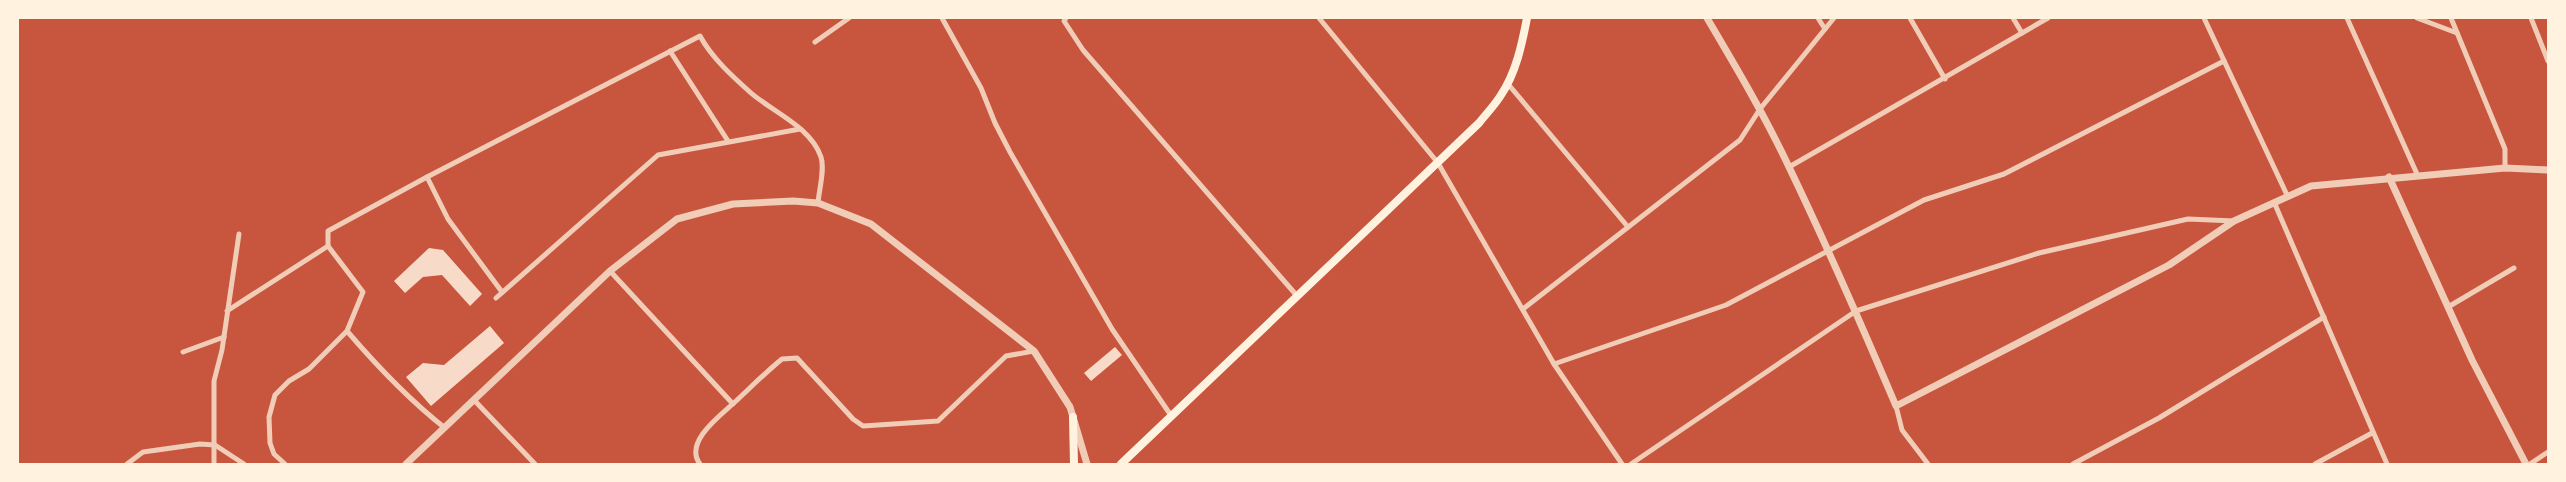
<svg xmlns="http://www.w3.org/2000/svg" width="2566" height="482" viewBox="0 0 2566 482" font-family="'Sofia Sans Condensed',sans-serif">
  <rect width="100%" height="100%" fill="#c8553d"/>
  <g fill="#f7dbc8">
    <polygon points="429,248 443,250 482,294 470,306 442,275 423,277 405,293 394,281"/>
    <polygon points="490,326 504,343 431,406 406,377 423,363 444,365"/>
    <polygon points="1115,347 1122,355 1091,381 1084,373"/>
  </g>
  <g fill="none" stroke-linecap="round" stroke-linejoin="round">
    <g stroke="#f1ccb7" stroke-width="5">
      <polyline points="942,18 981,88 995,123 1010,152 1112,329 1172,417"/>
      <polyline points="1066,18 1064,21 1083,50 1298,297"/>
      <polyline points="1319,18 1438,163 1554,364 1622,464"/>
      <polyline points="1818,18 1825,29"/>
      <polyline points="1910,18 1945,79"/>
      <polyline points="2013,18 2022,33"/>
      <polyline points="2204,18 2287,195"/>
      <polyline points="2347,18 2417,174"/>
      <polyline points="2417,18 2457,33"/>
      <polyline points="2451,18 2505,149 2505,168"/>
      <polyline points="2531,18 2548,61"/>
      <polyline points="815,42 849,18"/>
      <polyline points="670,51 728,141"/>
      <polyline points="1508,84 1628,227"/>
      <polyline points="1789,167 2048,18"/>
      <polyline points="427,177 448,219 502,292"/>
      <polyline points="2274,202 2387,464"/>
      <polyline points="610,271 733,404"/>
      <polyline points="496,298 658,155 800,129"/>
      <polyline points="2448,307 2514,268"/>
      <polyline points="1523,309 1740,140 1760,109 1834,18"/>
      <path d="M227,311L328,246V231L427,177L700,36C712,58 732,76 751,93C773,112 811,127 821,157C825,169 819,190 818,203"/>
      <path d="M347,331C377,366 408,399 445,428"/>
      <polyline points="183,352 224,337"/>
      <polyline points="1554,364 1726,305 1924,200 2004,174 2224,61"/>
      <polyline points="474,400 535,464"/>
      <polyline points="1896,406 1902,430 1928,464"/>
      <polyline points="127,464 143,452 200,444 215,445 244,464"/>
      <polyline points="214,464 214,381 222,350 239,234"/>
      <polyline points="285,464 274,454 270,443 269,417 275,395 289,381 309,369 347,331 363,292 328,246"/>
      <path d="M700,464C683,442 722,414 736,401C751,387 766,372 782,359L797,358L853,419L863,426L938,421L1006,356L1034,351"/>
      <polyline points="1631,464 1856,311 2039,253 2188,219 2234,221"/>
      <polyline points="2073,464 2159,418 2324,317"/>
      <polyline points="2315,464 2372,433"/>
      <polyline points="2530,464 2548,452"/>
    </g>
    <g stroke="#f1ccb7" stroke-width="7">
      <path d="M1707,18C1736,67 1765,116 1789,167C1827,246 1862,326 1896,406L2169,265L2234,221L2311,186L2505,168L2548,170"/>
      <polyline points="2389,177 2472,360 2526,464"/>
      <polyline points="406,464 610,271 677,219 733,204 793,201 818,203 871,224 1034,351 1070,407 1087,464"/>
    </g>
    <g stroke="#fff3e0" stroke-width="8">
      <polyline points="1073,417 1074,464"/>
      <path d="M1121,464L1479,123C1486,114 1495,105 1501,95C1516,73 1522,44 1527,18"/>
    </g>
  </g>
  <rect width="2566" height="482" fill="none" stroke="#fff3e0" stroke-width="38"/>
</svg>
